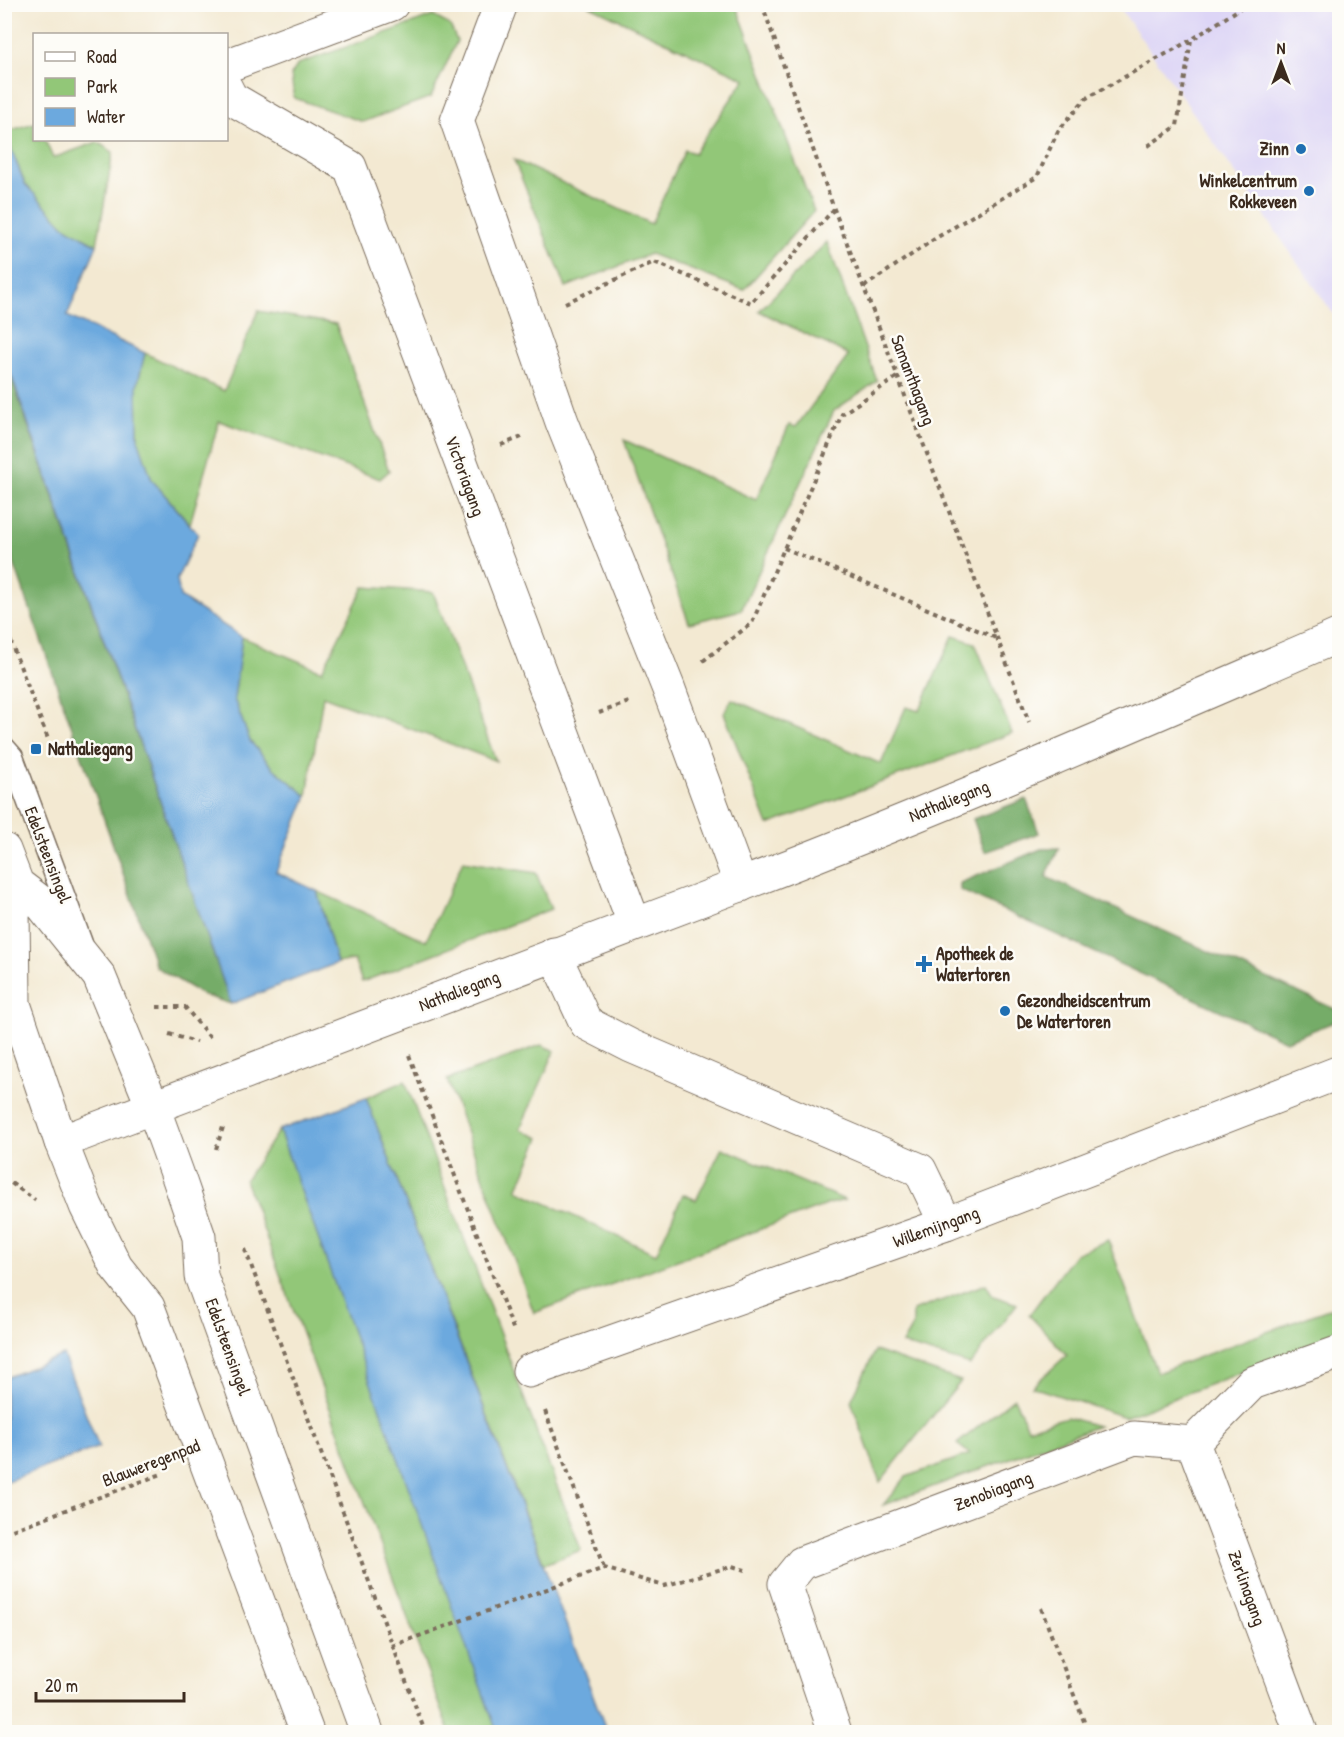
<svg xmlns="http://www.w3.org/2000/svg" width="1344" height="1737" viewBox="0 0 1344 1737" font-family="'Patrick Hand',sans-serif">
  <rect width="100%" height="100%" fill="#fdfcf7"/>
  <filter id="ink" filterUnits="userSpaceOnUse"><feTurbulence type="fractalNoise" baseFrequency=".0167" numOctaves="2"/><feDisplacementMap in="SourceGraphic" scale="12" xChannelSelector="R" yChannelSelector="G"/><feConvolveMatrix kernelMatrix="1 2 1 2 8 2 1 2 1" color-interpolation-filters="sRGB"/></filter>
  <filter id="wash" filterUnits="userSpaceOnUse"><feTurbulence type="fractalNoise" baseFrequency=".008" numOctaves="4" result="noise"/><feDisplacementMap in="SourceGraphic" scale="24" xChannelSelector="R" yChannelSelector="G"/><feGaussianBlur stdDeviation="1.35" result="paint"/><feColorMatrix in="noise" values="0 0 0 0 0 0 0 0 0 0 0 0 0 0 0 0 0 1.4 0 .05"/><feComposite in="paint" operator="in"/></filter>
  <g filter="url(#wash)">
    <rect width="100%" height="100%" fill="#f3e9d2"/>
    <polygon fill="#ddd5f6" points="1118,5 1339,5 1339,322"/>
    <g fill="#92c778" stroke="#66784b" stroke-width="1.5">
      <polygon points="588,5 736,5 814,211 744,290 650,254 566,287 514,160 651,224 685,150 694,153 745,79"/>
      <polygon points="433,16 450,25 457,41 431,97 363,122 294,98 291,75 298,64"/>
      <polygon points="34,123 34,140 45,140 53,158 97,142 113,152 97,245 64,226 25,184 5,132"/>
      <polygon points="827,242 877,381 834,411 741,610 689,623 624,440 756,500 789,425 796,427 849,355 759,311"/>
      <polygon points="258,311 336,324 389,471 380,479 219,421 190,524 152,480 138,439 137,386 145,353 224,391"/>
      <polygon points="364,587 433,592 496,761 323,696 307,796 273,768 250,741 234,699 242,637 322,671"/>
      <polygon points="953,636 975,643 1012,733 768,825 724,713 732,699 881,764 906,707 919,711"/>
      <polygon points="463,861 536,873 551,909 362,982 354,960 337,963 317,891 426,941"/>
      <polygon points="541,1045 555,1051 520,1129 540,1138 517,1190 656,1254 683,1194 696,1200 722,1148 845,1200 826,1205 534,1313 447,1080"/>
      <polygon points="405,1081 581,1550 544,1564 366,1098"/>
      <polygon points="279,1130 498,1732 450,1732 245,1180"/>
      <polygon points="1108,1240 1157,1373 1339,1305 1339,1335 1125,1417 1032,1387 1067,1355 1029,1315 1075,1254"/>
      <polygon points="986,1284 993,1296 1017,1304 970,1365 902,1344 913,1325 913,1311"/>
      <polygon points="875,1351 961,1381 880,1482 851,1401"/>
      <polygon points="1014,1398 1028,1428 1067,1417 1098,1426 883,1505 906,1477 970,1454 957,1444"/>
    </g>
    <g fill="#75ac68" stroke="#586b43" stroke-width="1.5">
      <polygon points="4,357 231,1004 203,995 156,967 5,538"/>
      <polygon points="1026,799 1039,833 985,852 973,819"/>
      <polygon points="1059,848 1046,877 1339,1011 1339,1020 1286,1041 960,890 960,883 1041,849"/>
    </g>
    <g fill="#6ca9de" stroke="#546a7e" stroke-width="1.5">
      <polygon points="4,132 25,184 64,226 97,245 67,316 145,353 137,386 138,439 152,480 198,534 177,579 180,597 242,637 234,699 250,741 273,768 307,796 276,872 317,891 337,963 231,1004 5,357"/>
      <polygon points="366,1098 607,1732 497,1732 279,1130"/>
      <polygon points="63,1355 99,1447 5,1482 5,1378"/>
    </g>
  </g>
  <g filter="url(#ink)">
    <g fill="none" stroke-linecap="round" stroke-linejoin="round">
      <defs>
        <polyline id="lane" points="4,748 12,757 81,943"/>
        <g id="street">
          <polyline points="501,4 457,121 562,422 668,687 741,885"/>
          <polyline points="226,66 392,4"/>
          <polyline points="226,88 231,98 350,167 634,923"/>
          <polyline points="554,954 586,1023 631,1046 920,1170 946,1224"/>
          <path d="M61,1142C287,1055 514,971 740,885C942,808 1141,721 1340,635"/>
          <polyline points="529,1371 946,1224 1340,1072"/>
          <polyline points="1193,1443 1301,1732"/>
          <polyline points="1193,1443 1252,1383 1340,1352"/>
          <polyline points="835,1732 785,1584 802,1563 1134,1438 1193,1443"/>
        </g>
        <g id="secondary">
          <polyline points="4,850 17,884 38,900 99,976 153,1107 177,1173 199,1237 201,1276 367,1732"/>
          <polyline points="17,884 13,909 14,1004 61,1142 86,1206 116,1267 148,1307 307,1732"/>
        </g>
      </defs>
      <use href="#lane" stroke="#7b6d5d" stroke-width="25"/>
      <use href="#street" stroke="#7b6d5d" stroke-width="35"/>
      <use href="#secondary" stroke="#7b6d5d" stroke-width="35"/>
      <g stroke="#7b6d5d" stroke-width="4" stroke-dasharray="4.5 4.5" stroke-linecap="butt">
        <polyline points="762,4 834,209 1029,722"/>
        <polyline points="1148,146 1177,126 1191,40 1247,4"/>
        <polyline points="864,287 936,238 1037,177 1058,131 1085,99 1191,40"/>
        <polyline points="565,303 654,262 751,303 834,209"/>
        <polyline points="501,445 522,437"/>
        <polyline points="784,548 996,638"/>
        <polyline points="4,624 48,739"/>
        <polyline points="703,661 752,623 842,414 897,377"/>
        <polyline points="599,713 629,702"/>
        <polyline points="157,1007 185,1007 212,1040"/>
        <polyline points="169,1034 196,1042"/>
        <polyline points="409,1055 514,1331"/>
        <polyline points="216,1149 223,1127 225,1126"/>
        <polyline points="4,1178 35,1200"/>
        <polyline points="245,1249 425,1732"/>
        <polyline points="545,1411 604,1568"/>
        <polyline points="4,1533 164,1473"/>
        <polyline points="1041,1608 1088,1732"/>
        <polyline points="392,1646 604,1568 664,1586 732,1566 745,1570"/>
      </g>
      <use href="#lane" stroke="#fff" stroke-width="22"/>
      <use href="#street" stroke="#fff" stroke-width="33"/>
      <use href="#secondary" stroke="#fff" stroke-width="33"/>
    </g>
  </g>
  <g fill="#1f6fb2" stroke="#fdfcf7" stroke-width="2">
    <circle cx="1301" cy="149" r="6"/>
    <circle cx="1309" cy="191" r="6"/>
    <rect x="30" y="743" width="12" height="12" rx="3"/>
    <path d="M921 955h6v6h6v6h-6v6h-6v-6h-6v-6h6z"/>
    <circle cx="1005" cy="1011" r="6"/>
  </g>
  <g text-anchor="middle" stroke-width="5" stroke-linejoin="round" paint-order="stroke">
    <g font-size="18" font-weight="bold" fill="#3b2a1e" stroke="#fdfcf7" text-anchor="start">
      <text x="1289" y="155" text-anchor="end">Zinn</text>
      <text x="1297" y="187" text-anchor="end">Winkelcentrum<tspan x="1297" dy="21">Rokkeveen</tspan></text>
      <text x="48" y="755">Nathaliegang</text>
      <text x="936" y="960">Apotheek de<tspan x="936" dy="21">Watertoren</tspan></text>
      <text x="1017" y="1007">Gezondheidscentrum<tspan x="1017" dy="21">De Watertoren</tspan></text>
    </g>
    <g font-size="18" fill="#3b2a1e" stroke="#fdfcf7">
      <text transform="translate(913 380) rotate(69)" y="6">Samanthagang</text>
      <text transform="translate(465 476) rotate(70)" y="6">Victoriagang</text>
      <text transform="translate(949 801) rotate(-22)" y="6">Nathaliegang</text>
      <text transform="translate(48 855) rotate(69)" y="6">Edelsteensingel</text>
      <text transform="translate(459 991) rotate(-21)" y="6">Nathaliegang</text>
      <text transform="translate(936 1227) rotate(-20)" y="6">Willemijngang</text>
      <text transform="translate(228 1347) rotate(70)" y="6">Edelsteensingel</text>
      <text transform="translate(151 1463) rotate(-21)" y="6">Blauweregenpad</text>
      <text transform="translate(993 1491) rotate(-21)" y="6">Zenobiagang</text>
      <text transform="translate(1247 1588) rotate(70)" y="6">Zerlinagang</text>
    </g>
  </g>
  <rect width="1344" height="1737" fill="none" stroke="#fdfcf7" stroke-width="24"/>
  <rect x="33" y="33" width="195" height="108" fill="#fdfcf7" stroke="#afa8a0" stroke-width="1.5"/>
  <rect x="45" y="52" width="30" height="9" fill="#ffffff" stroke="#afa8a0" stroke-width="1.5"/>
  <text x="87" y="63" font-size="18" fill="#3b2a1e">Road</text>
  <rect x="45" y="78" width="30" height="18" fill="#92c778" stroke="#afa8a0" stroke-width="1.5"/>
  <text x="87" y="93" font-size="18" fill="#3b2a1e">Park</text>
  <rect x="45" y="108" width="30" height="18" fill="#6ca9de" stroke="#afa8a0" stroke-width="1.5"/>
  <text x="87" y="123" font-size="18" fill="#3b2a1e">Water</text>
  <g transform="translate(1281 63)" stroke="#fdfcf7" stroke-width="4.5" paint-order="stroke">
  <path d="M0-4.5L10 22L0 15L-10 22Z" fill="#3b2a1e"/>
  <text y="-9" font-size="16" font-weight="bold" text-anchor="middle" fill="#3b2a1e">N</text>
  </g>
  <path d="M36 1692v9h148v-9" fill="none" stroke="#3b2a1e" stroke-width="3"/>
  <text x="45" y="1692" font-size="18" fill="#3b2a1e" stroke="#fdfcf7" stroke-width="4.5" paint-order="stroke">20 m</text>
</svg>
